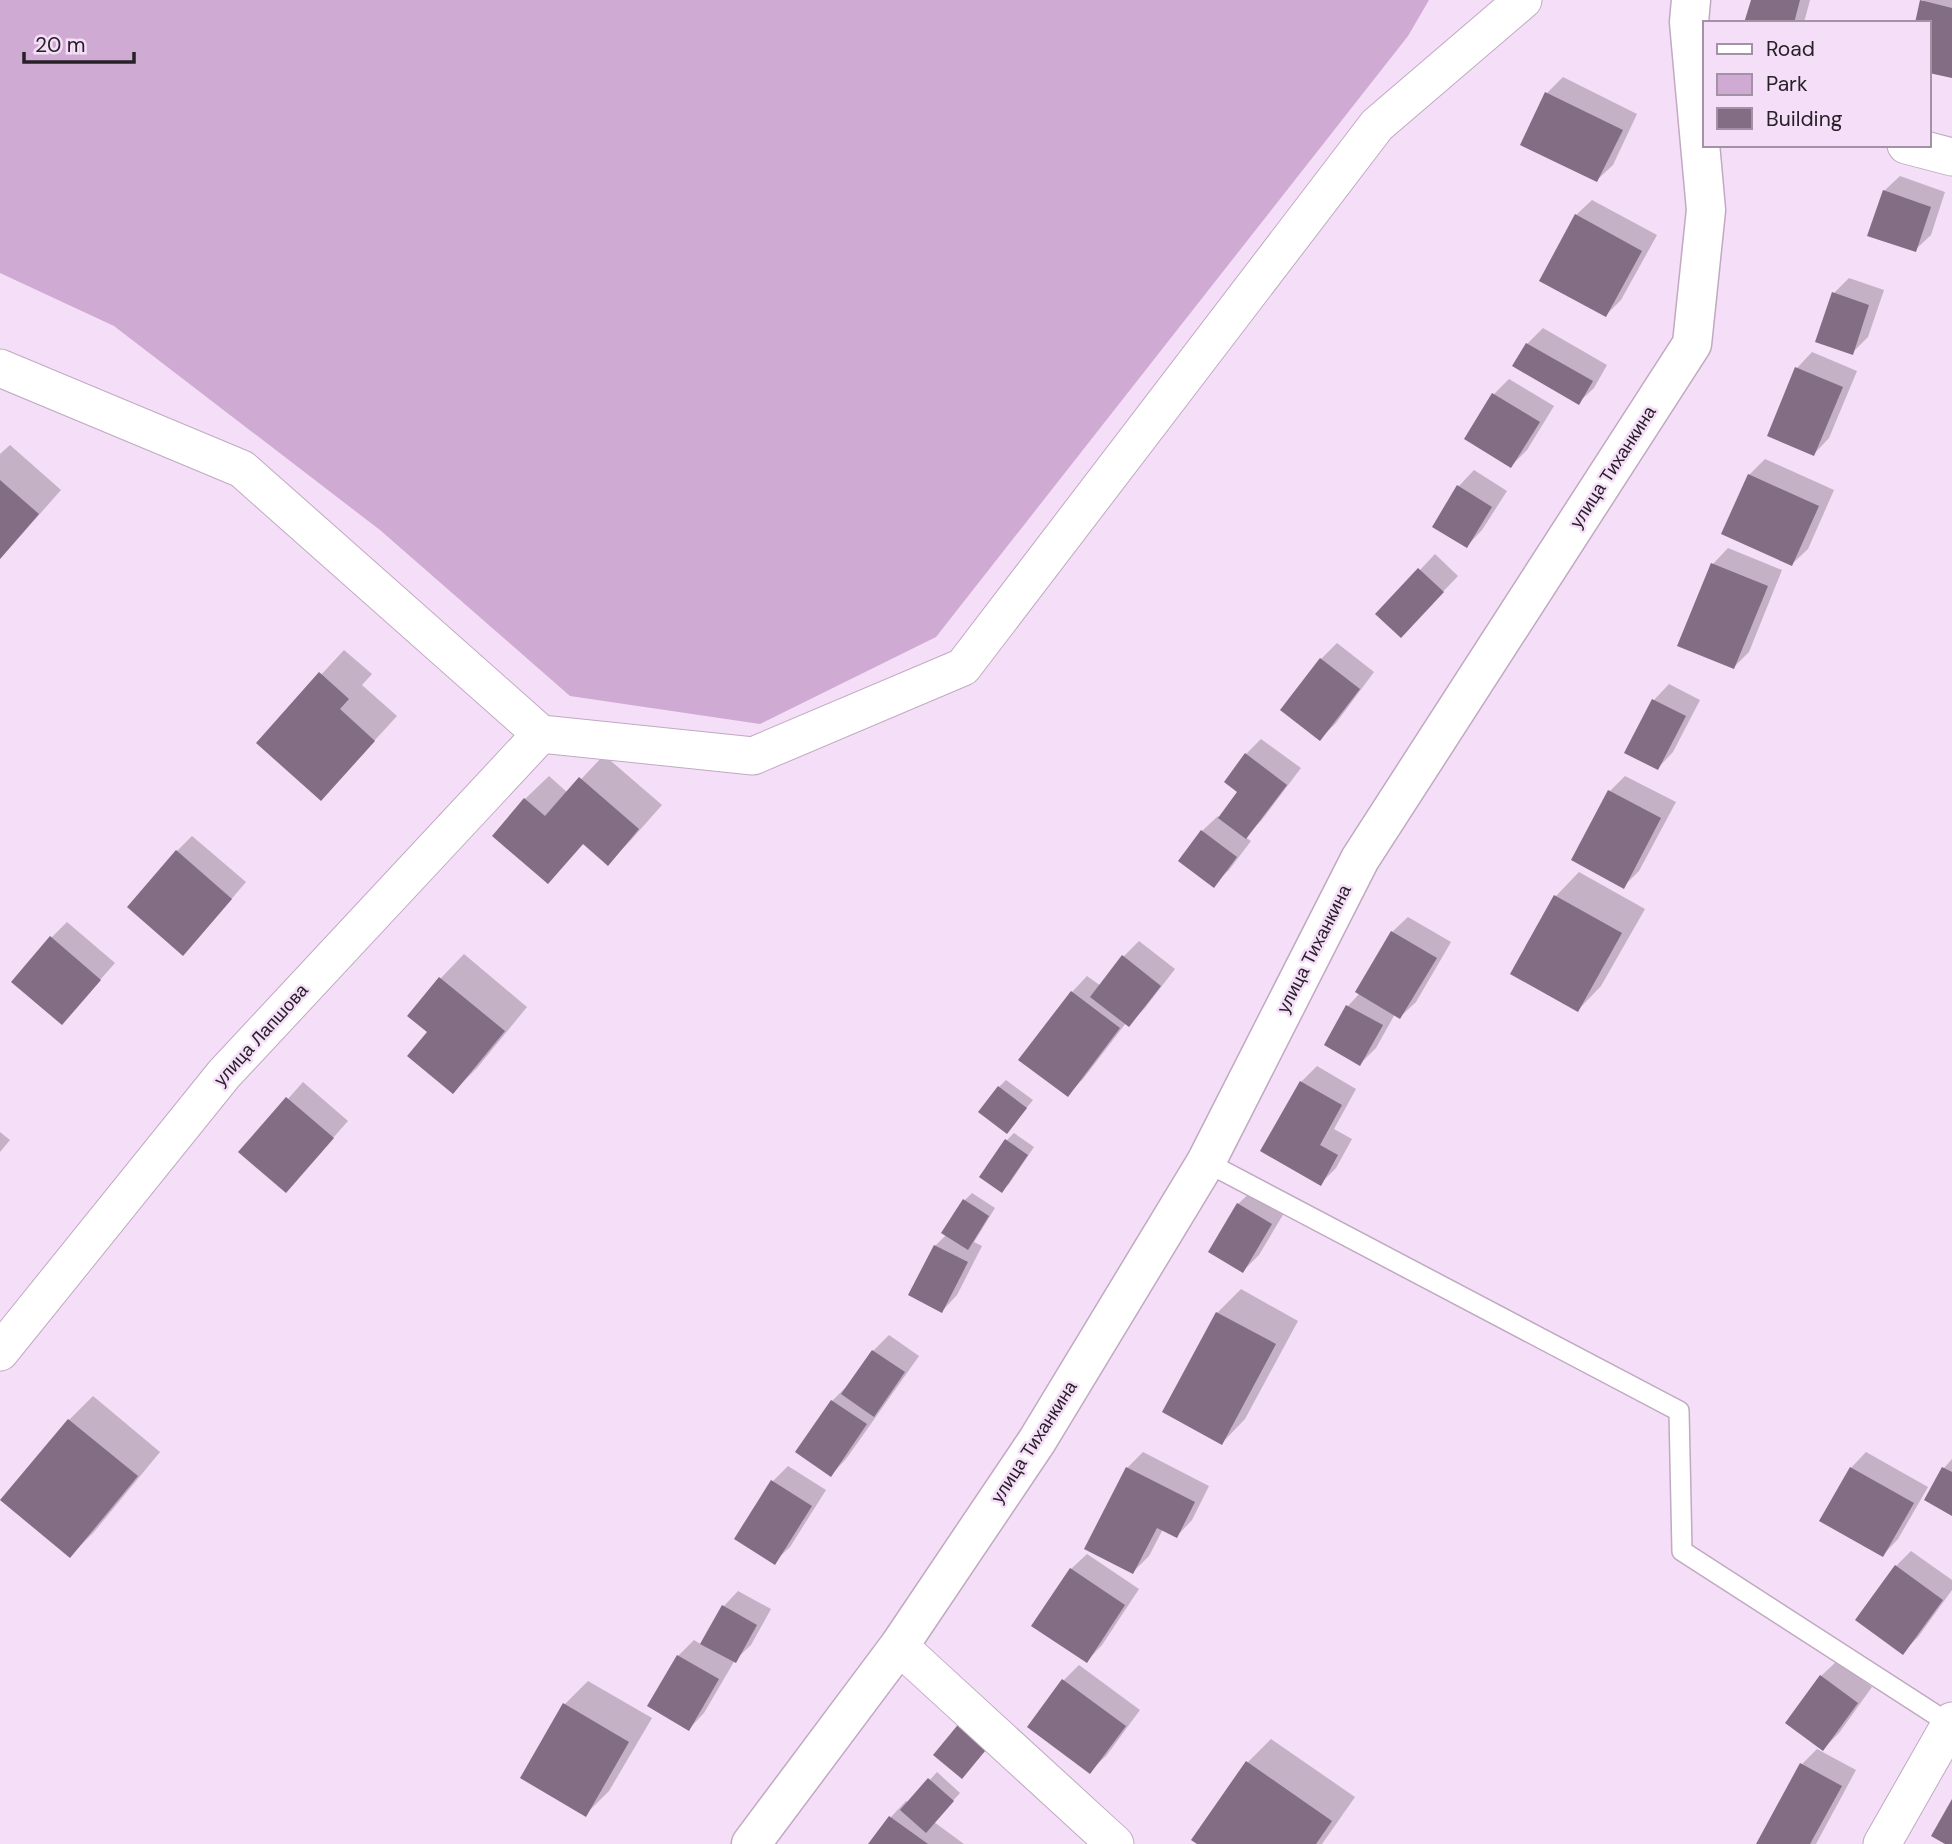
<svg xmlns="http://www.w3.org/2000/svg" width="1952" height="1844" viewBox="0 0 1952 1844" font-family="'DM Sans',sans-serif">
  <rect width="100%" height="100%" fill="#f5def7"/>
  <polygon fill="#cfaad2" points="0,0 1429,0 1408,36 936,637 760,724 570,696 380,530 114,326 0,273"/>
  <g fill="#0003">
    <polygon points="1753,0 1810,0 1805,19 1801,23 1749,23"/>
    <polygon points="1923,0 1952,0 1952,77 1929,23"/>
    <polygon points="1563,77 1637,114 1613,165 1597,180 1522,144 1547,93"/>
    <polygon points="1900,176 1945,192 1931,235 1915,250 1884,191"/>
    <polygon points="1592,200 1657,235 1621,300 1606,315 1576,215"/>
    <polygon points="1849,278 1884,290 1868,337 1852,353 1834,293"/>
    <polygon points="1543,328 1607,365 1594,388 1578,403 1527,344"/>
    <polygon points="1812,352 1857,371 1829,438 1814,454 1769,435 1797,368"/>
    <polygon points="1509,379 1554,406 1527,450 1511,466 1494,394"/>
    <polygon points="10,445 61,490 0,559 0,454"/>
    <polygon points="1765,459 1834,490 1808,549 1792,564 1723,533 1749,475"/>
    <polygon points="1474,470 1507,491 1482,530 1467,546 1434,526 1459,486"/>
    <polygon points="1728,548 1782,570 1749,652 1734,667 1713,564"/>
    <polygon points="1435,554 1458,576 1416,620 1420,570"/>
    <polygon points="1337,643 1374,672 1336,723 1320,739 1321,659"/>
    <polygon points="344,650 372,674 362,685 397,716 321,799 258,743"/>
    <polygon points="1669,684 1700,700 1673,752 1658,768 1627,752 1654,700"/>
    <polygon points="1261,739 1301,768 1261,821 1245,837 1251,841 1229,870 1213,885 1202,831 1218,816 1220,818 1240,792 1246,754"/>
    <polygon points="604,755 662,805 631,840 608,864 584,843 548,882 525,799 549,776 568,793"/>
    <polygon points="1625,776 1676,802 1639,871 1624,886 1610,791"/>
    <polygon points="192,836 246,882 198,938 177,851"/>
    <polygon points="1579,872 1645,909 1601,986 1578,1010 1512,973 1556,896"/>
    <polygon points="1408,917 1451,942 1416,1002 1400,1017 1395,1014 1376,1048 1360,1064 1348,1006 1360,993 1392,932"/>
    <polygon points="67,922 115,963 62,1023 51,938"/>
    <polygon points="1139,941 1175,969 1144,1009 1128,1025 1126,1023 1083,1079 1067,1095 1021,1059 1072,992 1087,976 1101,986 1124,956"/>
    <polygon points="464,954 527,1007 477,1068 453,1092 429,1032 409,1016 441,978"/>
    <polygon points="1317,1066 1356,1089 1334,1129 1352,1139 1336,1168 1321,1183 1301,1082"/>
    <polygon points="1006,1080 1033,1100 1007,1132 999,1087"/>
    <polygon points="303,1082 348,1121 286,1191 241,1152"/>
    <polygon points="0,1132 10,1140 0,1152"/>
    <polygon points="1014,1133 1034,1147 1009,1184 1002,1191 1007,1140"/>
    <polygon points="1254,1189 1287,1208 1259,1255 1243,1271 1238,1204"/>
    <polygon points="972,1193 995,1208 974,1242 982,1246 957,1295 942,1311 910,1295 935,1246 947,1234 964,1201"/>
    <polygon points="1241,1289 1298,1321 1245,1419 1222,1443 1217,1313"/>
    <polygon points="889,1335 919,1356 846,1459 831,1475 832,1401 848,1385 873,1351"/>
    <polygon points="93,1396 160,1452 94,1532 70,1556 3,1500 69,1420"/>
    <polygon points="1143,1452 1209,1486 1192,1520 1177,1536 1163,1529 1149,1556 1133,1572 1127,1468"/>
    <polygon points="1866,1452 1928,1487 1898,1539 1883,1555 1851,1468"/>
    <polygon points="1952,1459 1952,1514 1926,1500 1944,1468"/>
    <polygon points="788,1466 826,1490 790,1547 774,1562 773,1481"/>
    <polygon points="1911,1551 1952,1580 1952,1590 1918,1637 1903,1652 1896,1566"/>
    <polygon points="1087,1554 1139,1589 1102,1645 1087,1661 1071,1569"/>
    <polygon points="738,1591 771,1609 751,1645 735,1660 704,1713 689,1729 678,1656 694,1640 702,1645 723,1607"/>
    <polygon points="1837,1661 1872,1687 1839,1733 1823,1749 1821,1676"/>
    <polygon points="1079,1665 1140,1710 1106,1756 1090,1771 1063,1681"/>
    <polygon points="588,1681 652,1718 609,1791 585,1815 565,1704"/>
    <polygon points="1271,1739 1355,1797 1322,1844 1200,1844 1248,1762"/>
    <polygon points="1817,1749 1856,1770 1816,1844 1758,1844 1802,1764"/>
    <polygon points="937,1772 960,1793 934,1822 964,1844 870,1844 891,1817 906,1801 909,1803"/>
  </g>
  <g fill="#826d84">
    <polygon points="1751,0 1800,0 1794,23 1744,23"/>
    <polygon points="1920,0 1952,8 1952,78 1929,73 1929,23 1915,23"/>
    <polygon points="1545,92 1623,130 1597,182 1520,145"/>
    <polygon points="1883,190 1931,207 1916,252 1867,236"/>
    <polygon points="1575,214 1642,251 1606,317 1539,281"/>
    <polygon points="1832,292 1869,305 1853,355 1815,342"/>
    <polygon points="1526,343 1593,381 1579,405 1512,366"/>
    <polygon points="1795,367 1843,387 1814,456 1767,436"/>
    <polygon points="1492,393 1540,422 1511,468 1464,439"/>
    <polygon points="1748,474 1819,506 1792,566 1721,534"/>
    <polygon points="0,480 39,514 0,559"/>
    <polygon points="1457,485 1492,507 1467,548 1432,527"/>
    <polygon points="1711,563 1768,586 1734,669 1677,646"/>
    <polygon points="1418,568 1444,592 1401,638 1375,614"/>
    <polygon points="1320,658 1360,689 1320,741 1280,710"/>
    <polygon points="319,672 349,699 340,709 375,741 321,801 256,743"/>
    <polygon points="1652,699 1686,716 1658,770 1624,753"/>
    <polygon points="1245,753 1287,785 1246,839 1218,818 1237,792 1224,782"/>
    <polygon points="579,777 639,829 608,866 583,844 548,884 492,836 524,798 545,816"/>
    <polygon points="1608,790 1661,818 1624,889 1571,860"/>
    <polygon points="1201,830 1237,857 1214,888 1178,861"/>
    <polygon points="176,850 232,899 183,956 127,907"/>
    <polygon points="1554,895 1622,933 1578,1012 1510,974"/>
    <polygon points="1391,931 1437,958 1400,1019 1355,992"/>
    <polygon points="50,936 101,980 62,1025 11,982"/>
    <polygon points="1122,955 1161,986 1129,1027 1090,997"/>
    <polygon points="439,977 505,1031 453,1094 407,1056 427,1032 407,1016"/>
    <polygon points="1071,991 1120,1028 1068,1097 1018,1060"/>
    <polygon points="1346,1005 1383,1025 1360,1066 1324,1045"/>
    <polygon points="1300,1081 1342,1105 1320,1145 1338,1155 1321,1186 1260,1151"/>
    <polygon points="998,1086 1027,1108 1007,1134 978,1112"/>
    <polygon points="286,1097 334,1138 286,1193 238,1152"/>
    <polygon points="1005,1139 1028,1155 1002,1193 979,1177"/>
    <polygon points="963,1199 989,1216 968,1250 941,1233"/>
    <polygon points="1237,1203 1272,1224 1243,1273 1208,1252"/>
    <polygon points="934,1245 968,1262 942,1313 908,1295"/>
    <polygon points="1216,1312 1276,1344 1222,1445 1162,1412"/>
    <polygon points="872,1350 905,1372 874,1417 841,1394"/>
    <polygon points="831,1400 867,1424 831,1477 795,1452"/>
    <polygon points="68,1419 138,1476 70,1558 0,1500"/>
    <polygon points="1126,1467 1195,1502 1177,1538 1157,1528 1133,1574 1084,1549"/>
    <polygon points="1850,1467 1914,1503 1883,1557 1819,1521"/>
    <polygon points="1942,1467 1952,1472 1952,1516 1924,1500"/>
    <polygon points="771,1480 812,1506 775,1565 734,1539"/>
    <polygon points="1895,1565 1943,1600 1903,1655 1855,1620"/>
    <polygon points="1070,1568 1125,1605 1087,1663 1031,1626"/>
    <polygon points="722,1605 757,1625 736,1663 700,1644"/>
    <polygon points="677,1655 719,1679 689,1731 647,1706"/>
    <polygon points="1820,1675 1858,1703 1823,1751 1785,1723"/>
    <polygon points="1062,1679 1126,1726 1090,1774 1027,1727"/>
    <polygon points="563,1703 629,1742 586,1817 520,1778"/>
    <polygon points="961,1721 990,1745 962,1779 933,1755"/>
    <polygon points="1246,1761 1332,1821 1316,1844 1197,1844 1191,1840"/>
    <polygon points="1800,1763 1842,1786 1810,1844 1756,1844"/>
    <polygon points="928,1778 954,1801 926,1833 900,1810"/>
    <polygon points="1952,1799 1952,1844 1945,1844 1931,1836"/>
    <polygon points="889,1816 928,1844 868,1844"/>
  </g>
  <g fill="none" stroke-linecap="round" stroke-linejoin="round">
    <defs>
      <polyline id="service" points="1206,1162 1679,1411 1682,1551 1950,1724"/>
      <g id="minor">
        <polyline points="1906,145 1952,157"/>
        <polyline points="0,368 242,469 541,734 753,756 963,667 1377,125 1523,0"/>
        <polyline points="0,1352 224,1074 541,734"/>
        <polyline points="899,1646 1115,1844"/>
        <polyline points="1882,1844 1952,1721"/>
      </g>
      <polyline id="tertiary" points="751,1844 899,1646 1037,1441 1206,1162 1360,859 1692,344 1706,210 1689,22 1691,0"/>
    </defs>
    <use href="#service" stroke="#c0a9c1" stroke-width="22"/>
    <use href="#minor" stroke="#c0a9c1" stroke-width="39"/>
    <use href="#tertiary" stroke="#c0a9c1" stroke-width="41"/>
    <use href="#service" stroke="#fff" stroke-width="19"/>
    <use href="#minor" stroke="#fff" stroke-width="37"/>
    <use href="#tertiary" stroke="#fff" stroke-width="38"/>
  </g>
  <g text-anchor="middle" stroke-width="5" stroke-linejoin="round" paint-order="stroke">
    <g font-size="18" fill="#282029" stroke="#f5def7">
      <text transform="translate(1613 467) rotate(-57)" y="6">улица Тиханкина</text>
      <text transform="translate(1314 949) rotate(-63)" y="6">улица Тиханкина</text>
      <text transform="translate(261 1035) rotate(-48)" y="6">улица Лапшова</text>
      <text transform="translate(1034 1442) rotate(-57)" y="6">улица Тиханкина</text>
    </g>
  </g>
  <rect x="1703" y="21" width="228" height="126" fill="#f5def7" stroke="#a392a5" stroke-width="2"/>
  <rect x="1717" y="44" width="35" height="10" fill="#ffffff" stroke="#a392a5" stroke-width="2"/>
  <text x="1766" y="56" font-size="21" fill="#282029">Road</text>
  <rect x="1717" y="74" width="35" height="21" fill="#cfaad2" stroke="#a392a5" stroke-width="2"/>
  <text x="1766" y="91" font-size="21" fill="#282029">Park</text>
  <rect x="1717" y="108" width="35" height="21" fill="#826d84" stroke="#a392a5" stroke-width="2"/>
  <text x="1766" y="126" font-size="21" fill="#282029">Building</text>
  <path d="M24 52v10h110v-10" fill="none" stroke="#282029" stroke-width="3.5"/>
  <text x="35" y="52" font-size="21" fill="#282029" stroke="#f5def7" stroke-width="5" paint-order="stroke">20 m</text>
</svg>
